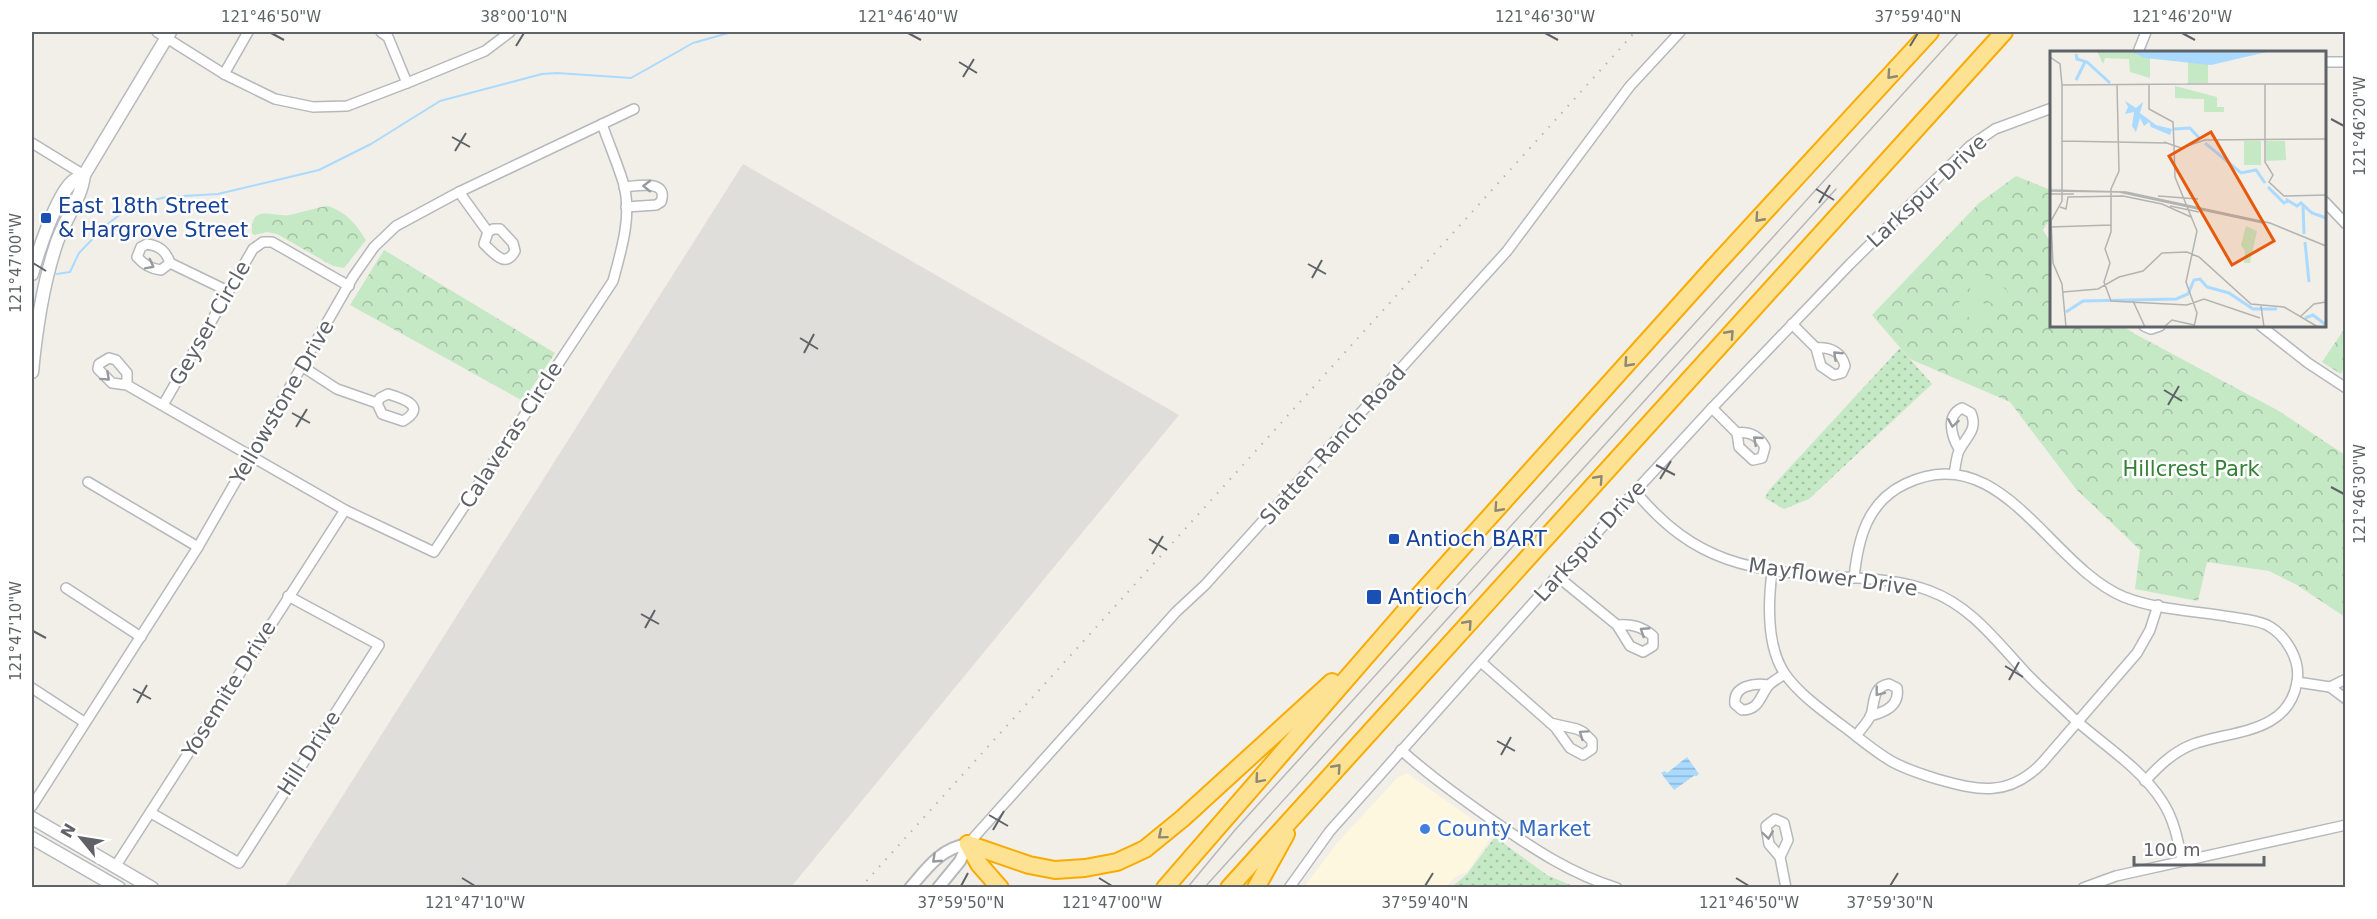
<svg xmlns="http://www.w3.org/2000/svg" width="2377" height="919" viewBox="0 0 2377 919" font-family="'DejaVu Sans',sans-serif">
  <defs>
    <pattern id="grass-dots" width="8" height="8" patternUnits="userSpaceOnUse" patternTransform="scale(1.5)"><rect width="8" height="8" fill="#c5e8c5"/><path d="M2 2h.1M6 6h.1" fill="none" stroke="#a3c0a4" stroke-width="1.8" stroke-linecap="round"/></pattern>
    <pattern id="forest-crowns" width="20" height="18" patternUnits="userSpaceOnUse" patternTransform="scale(1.5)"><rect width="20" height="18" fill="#c5e8c5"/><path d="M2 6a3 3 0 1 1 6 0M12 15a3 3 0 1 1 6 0" fill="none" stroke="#a3c0a4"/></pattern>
    <pattern id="water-rules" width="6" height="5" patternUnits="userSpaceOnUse" patternTransform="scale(1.5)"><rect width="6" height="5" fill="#aadaff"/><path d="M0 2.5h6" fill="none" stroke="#8eb4d2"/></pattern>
  </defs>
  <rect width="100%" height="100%" fill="#f1efe8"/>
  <polygon fill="#fef7e0" points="1407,773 1493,834 1468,871 1455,877 1446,887 1304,887 1338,842 1398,777"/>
  <polygon fill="#e0deda" points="743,164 1179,415 791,887 285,887"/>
  <g fill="url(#grass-dots)">
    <polygon points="1900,348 1932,384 1809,499 1784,509 1765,498 1769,490"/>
    <polygon points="1495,837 1547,875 1575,887 1452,887 1467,874"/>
  </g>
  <g fill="url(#forest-crowns)">
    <polygon points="2016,176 2051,190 2051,217 2043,230 2051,243 2052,326 2123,326 2135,334 2279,411 2345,455 2345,617 2297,585 2269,571 2207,562 2198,601 2135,589 2140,550 2076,489 2010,402 1910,359 1872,315 1979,203"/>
    <path d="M328,206C347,213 355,223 366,240L344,268L333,266L277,234L267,232L254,235L252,233C250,202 275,218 290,215C303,212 314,208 328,206Z"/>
    <polygon points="384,250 555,353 523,401 350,305"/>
    <polygon points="2345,328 2345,365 2341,374 2322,362"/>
  </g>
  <g fill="#c5e8c5">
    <polygon points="1981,272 2008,291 1997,307 1969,288"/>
    <polygon points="1967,291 1994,311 1983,327 1955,308"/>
  </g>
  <polygon fill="url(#water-rules)" points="1687,757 1699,774 1696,776 1695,775 1674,790 1661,773 1665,771 1667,773"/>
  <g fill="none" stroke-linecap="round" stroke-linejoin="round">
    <polyline stroke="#aadaff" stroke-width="2" points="57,274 70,272 79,253 104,227 123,212 142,203 166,197 218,194 319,170 371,144 440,101 542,74 557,73 631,78 693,43 732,32"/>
    <defs>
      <g id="minor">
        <polyline points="157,32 224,74 275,99 313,107 347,106 407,83 485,51 510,32"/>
        <polyline points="381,32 388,37 407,83"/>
        <polyline points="2138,52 2146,32"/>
        <polyline points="2324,62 2346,62"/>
        <polyline points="224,74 248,32"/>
        <polyline points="32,143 84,175"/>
        <path d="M624,187C638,186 669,179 661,202L656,205L626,207"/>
        <polyline points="459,192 488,232"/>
        <polyline points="2324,201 2346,224"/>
        <path d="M493,229H500L513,243L515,251C505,269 494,253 484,244L488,232Z"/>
        <path d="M170,263L161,270C151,269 144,265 137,257L141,247L147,244C160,246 166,251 170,263L228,291"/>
        <path d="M1792,324L1816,348L1821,366L1834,375L1842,373L1845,366C1842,352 1830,347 1816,348"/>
        <polyline points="2144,326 2151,329 2160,326"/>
        <polyline points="2261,326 2308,363 2346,388"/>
        <polyline points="303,367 337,389 377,403"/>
        <path d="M127,385V373L116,360L109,358L99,364L98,369L112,383L127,385L345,510L434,552L613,281C621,251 632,217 624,185C618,165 609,144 602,124"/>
        <path d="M388,394C401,398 429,406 403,421L382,414L377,403L380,398Z"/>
        <polyline points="163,405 253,249 263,242 272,242 349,286"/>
        <path d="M1712,408L1737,433L1739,447L1753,460L1762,458L1765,447C1759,436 1749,431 1737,433"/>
        <path d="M1954,473C1956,466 1956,455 1960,449C1967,436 1978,429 1971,413L1962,408C1945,416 1952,437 1959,449"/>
        <polyline points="88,482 198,547"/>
        <path d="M1635,491C1695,564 1751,571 1841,577C1871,579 1901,580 1930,591C1971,606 1997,642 2026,673C2040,688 2057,702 2072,717C2102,744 2140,767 2162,801C2174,819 2178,840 2182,861"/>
        <path d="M1772,572C1768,604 1766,646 1785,674C1799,694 1823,711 1843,726C1858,737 1874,751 1891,761C1905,769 1921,774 1937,779C1979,791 2009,797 2042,763L2137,653L2150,630L2158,605"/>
        <path d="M1557,576L1617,625L1630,646L1643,652L1653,646V636C1641,626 1632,624 1617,625"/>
        <path d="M1854,578C1858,539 1867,502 1905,484C2001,437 2049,566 2124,597C2157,610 2197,611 2231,617C2243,619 2256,620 2267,625C2286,635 2301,660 2297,682C2288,735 2230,730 2191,745C2172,753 2159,766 2145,781"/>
        <polyline points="66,588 141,637"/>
        <polyline points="1481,662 1555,727 1570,748 1583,755 1592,749 1592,741 1583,732 1577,729 1550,723"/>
        <polyline points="2297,682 2330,687 2346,679"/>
        <path d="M1768,685C1755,683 1733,685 1735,704L1742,710C1760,710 1760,695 1769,685C1773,681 1780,677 1785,674"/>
        <polyline points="2330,687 2346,699"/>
        <polyline points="32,688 84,722"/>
        <path d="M1856,736C1860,730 1868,722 1871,715C1875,702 1872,687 1889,684L1897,688C1900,706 1885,712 1870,716"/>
        <path d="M1401,750C1430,776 1461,798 1492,820C1532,848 1571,874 1617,888"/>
        <polyline points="32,806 198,547 353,277 374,247 396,226 459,192 634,109"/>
        <polyline points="151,813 239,863 379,645 288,596"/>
        <polyline points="968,844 1176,612 1205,585 1507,251 1630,86 1680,32"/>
        <polyline points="1780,857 1788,840 1784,823 1775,819 1766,826 1769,844 1780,857 1786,888"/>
        <polyline points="115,867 345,510"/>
        <polyline points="1289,888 1330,831 1557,576 1712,408 1850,264 1970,146 1995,129 2052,108"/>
        <polyline points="2083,888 2116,876 2346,825"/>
      </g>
      <g id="tertiary">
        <path d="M910,888C927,868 941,848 968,844"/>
        <polyline points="938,888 960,861 968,844"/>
      </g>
      <g id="secondary">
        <path d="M32,274C38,252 56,197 72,182C75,179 80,177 84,175"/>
        <path d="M32,372C36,330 42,288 55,248C62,222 81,201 84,175L170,32"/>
        <polyline points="32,818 152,888"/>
        <polyline points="32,838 119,888"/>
      </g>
      <g id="motorway">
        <polyline points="968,844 1029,865 1055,870 1085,868 1117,862 1145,849 1183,818 1332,682"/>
        <polyline points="968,844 979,864 1000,888"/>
        <polyline points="1165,888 1415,600 1713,268 1930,32"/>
        <polyline points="1229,888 2004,32"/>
        <polyline points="1256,888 1286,834"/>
      </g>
    </defs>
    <use href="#minor" stroke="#b5b8bc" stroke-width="12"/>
    <use href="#tertiary" stroke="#b5b8bc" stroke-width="14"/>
    <use href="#secondary" stroke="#b6babf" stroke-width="15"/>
    <use href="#motorway" stroke="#f9ab00" stroke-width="20"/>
    <use href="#minor" stroke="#fff" stroke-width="9"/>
    <use href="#tertiary" stroke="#fff" stroke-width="10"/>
    <use href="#secondary" stroke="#fff" stroke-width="12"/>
    <use href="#motorway" stroke="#fde293" stroke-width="16"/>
    <g stroke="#b6b7b8" stroke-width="1.5">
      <polyline points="1187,888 1235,830 1959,32"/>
      <polyline points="1204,888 1836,189"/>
    </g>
    <polyline stroke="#b6b7b8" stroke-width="2" stroke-dasharray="1.5 8" stroke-linecap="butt" points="860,888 1635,32"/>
  </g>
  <defs><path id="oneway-chevron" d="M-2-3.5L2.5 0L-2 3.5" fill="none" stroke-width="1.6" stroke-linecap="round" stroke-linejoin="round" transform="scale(1.5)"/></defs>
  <g stroke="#8e8975">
    <use href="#oneway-chevron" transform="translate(1891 75) rotate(132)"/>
    <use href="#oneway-chevron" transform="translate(1759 218) rotate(132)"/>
    <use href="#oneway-chevron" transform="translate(1730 334) rotate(-48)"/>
    <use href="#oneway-chevron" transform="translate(1628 363) rotate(132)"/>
    <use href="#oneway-chevron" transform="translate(1599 479) rotate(-48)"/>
    <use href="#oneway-chevron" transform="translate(1498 508) rotate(132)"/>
    <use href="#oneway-chevron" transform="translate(1468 624) rotate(-48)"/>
    <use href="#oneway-chevron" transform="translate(1337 768) rotate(-48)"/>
    <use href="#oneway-chevron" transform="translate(1259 779) rotate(131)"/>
    <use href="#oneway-chevron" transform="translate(1162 835) rotate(140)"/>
  </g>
  <g stroke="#979a9d">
    <use href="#oneway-chevron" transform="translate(647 186) rotate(-179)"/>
    <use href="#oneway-chevron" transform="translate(150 265) rotate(27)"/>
    <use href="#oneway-chevron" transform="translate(1837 355) rotate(-137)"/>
    <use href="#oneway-chevron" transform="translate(106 377) rotate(42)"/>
    <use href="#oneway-chevron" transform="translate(1953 423) rotate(100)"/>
    <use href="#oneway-chevron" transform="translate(1757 440) rotate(-139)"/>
    <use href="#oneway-chevron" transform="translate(1644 631) rotate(-147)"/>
    <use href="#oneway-chevron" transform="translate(1879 692) rotate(128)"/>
    <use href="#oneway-chevron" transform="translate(1583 734) rotate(-145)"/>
    <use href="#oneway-chevron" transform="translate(1768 835) rotate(82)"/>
    <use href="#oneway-chevron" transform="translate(936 859) rotate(137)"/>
  </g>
  <path fill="none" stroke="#5f6368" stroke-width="2" d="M271,33L284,40M908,33L921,40M1545,33L1558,40M2182,33L2195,40M516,46L524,33M1910,46L1918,33M959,62L977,73M963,77L974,59M2331,119L2344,126M452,137L470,147M455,151L466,133M1816,189L1834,200M1819,203L1830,185M33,263L46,271M1308,264L1326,274M1312,278L1322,260M800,338L818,349M804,353L814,334M2164,390L2182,401M2168,405L2179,386M292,413L310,423M296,427L307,409M1656,465L1675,475M1660,479L1671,461M2331,487L2344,494M1149,539L1167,550M1152,554L1163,536M641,614L659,624M645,628L655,610M33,631L46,638M2005,666L2023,677M2009,680L2019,662M133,689L151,699M137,703L147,685M1497,741L1515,751M1501,755L1511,737M989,815L1008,826M993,830L1004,811M462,878L475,886M1099,878L1112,886M1736,878L1749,886M961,886L968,873M1425,886L1433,873M1890,886L1898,873"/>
  <g fill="#1a4fb4" stroke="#fff" stroke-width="2">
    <rect x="40" y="212" width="12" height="12" rx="3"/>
    <rect x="1388" y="533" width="12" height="12" rx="3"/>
    <rect x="1366" y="589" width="16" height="16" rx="3"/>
  </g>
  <circle fill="#3f7fe0" stroke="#fff" stroke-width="2" cx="1425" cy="829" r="6"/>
  <g text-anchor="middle" stroke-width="5" stroke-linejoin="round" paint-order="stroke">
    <g font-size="21" fill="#5f6368" stroke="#fff">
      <text transform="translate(1927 191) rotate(-43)" y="7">Larkspur Drive</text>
      <text transform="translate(210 323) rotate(-60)" y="7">Geyser Circle</text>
      <text transform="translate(282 402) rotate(-60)" y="7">Yellowstone Drive</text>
      <text transform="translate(511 435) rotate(-57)" y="7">Calaveras Circle</text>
      <text transform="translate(1333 445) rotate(-48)" y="7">Slatten Ranch Road</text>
      <text transform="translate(1590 541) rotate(-48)" y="7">Larkspur Drive</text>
      <text transform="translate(1833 577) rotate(8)" y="7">Mayflower Drive</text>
      <text transform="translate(229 689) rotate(-58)" y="7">Yosemite Drive</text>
      <text transform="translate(309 753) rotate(-57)" y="7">Hill Drive</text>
    </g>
    <g font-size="21" fill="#164399" stroke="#fff" text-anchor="start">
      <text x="58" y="213">East 18th Street<tspan x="58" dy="24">&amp; Hargrove Street</tspan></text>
      <text x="1406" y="546">Antioch BART</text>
      <text x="1388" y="604">Antioch</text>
    </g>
    <g font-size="21" fill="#348238" stroke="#fff">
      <text x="2191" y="476">Hillcrest Park</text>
    </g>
    <g font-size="21" fill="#366cbe" stroke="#fff" text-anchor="start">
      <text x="1437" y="836">County Market</text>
    </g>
  </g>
  <g transform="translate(2050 51)">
    <rect width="276" height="276" fill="#f1efe8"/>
    <path d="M47,0L87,1L100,6V27L80,21L79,8L55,7L53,13ZM138,11L158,13V32H138ZM196,175L207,180L200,212H194L195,200L191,194Z" fill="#c5e8c5"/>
    <path d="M194,90H211V114H194ZM216,90H235L236,109L216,110Z" fill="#c5e8c5"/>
    <path d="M125,35L167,46V56H174V61H154V48L125,47Z" fill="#c5e8c5"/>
    <path d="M79,0H221L161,14L95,7ZM75,50L86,57L93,51L90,62L106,74L122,78L120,84L101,76L99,71L94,75L90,67L86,81L82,75L84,61L75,63L78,56Z" fill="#aadaff"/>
    <path fill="none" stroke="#aadaff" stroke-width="3" d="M26,3L27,8L37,11L60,32M26,29L35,11M124,78L140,77L150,88M155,92L191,122L206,119L215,132M218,136L235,153M236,152L237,149L247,155L251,152L262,162L276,167M253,154L254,183M255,191L259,231M16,261L33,250L126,248L138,243L144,229L150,228L157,236L179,242L203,258H227M255,267L263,264L276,274"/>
    <path fill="none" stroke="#b3b3b1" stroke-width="1.5" d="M0,6L10,13L12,34M67,33L69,120L61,138V181L55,198L60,212L54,231L61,250L137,254L154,248L210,267M99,33V58L123,71L124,95M137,33H237M215,33V111L223,124L219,131L234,145L276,144M236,33H276M12,90L117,92M114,91L131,97L155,89L276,88M124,95L125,126L147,180L136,231L147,262L144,276M0,139L76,141L220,172L276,195M0,140L69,141L213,172M0,143H24M108,145L148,148M120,155L149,161M10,156L16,158L18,146L73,145L112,153L141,166M0,176L61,174M13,241L48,238L69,226L93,220L112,202L137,201L149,206L201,253L234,256L268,276M83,250L95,276M211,255L214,276M251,265L264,253L276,251M16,276L12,233L3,212L1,170L12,150V34L138,33M114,276L122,269L144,274"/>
    <path fill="#e8590c" fill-opacity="0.15" stroke="#e8590c" stroke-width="3" d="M161,81L224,190L182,214L119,105Z"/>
    <rect width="276" height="276" fill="none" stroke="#5f6368" stroke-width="3"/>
  </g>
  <rect width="2377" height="919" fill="none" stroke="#ffffff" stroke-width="66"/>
  <g transform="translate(81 838) rotate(300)" stroke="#ffffff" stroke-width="4.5" paint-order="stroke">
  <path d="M0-4.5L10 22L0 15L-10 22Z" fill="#5f6368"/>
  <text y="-9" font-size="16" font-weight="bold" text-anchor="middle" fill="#5f6368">N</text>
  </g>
  <path d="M2134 856v9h130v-9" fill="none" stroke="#5f6368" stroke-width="3"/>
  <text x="2143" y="856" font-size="18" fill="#5f6368" stroke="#ffffff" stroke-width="4.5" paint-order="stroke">100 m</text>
  <rect x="33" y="33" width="2311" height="853" fill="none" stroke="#5f6368" stroke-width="2"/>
  <g font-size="15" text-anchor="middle" fill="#5f6368">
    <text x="271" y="22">121°46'50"W</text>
    <text x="524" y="22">38°00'10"N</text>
    <text x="908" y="22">121°46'40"W</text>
    <text x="1545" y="22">121°46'30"W</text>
    <text x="1918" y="22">37°59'40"N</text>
    <text x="2182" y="22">121°46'20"W</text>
    <text transform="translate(2360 126) rotate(-90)" y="5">121°46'20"W</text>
    <text transform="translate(16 263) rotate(-90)" y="5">121°47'00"W</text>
    <text transform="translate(2360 494) rotate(-90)" y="5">121°46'30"W</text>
    <text transform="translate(16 631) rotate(-90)" y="5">121°47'10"W</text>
    <text x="475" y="908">121°47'10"W</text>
    <text x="961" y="908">37°59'50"N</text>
    <text x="1112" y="908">121°47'00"W</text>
    <text x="1425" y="908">37°59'40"N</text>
    <text x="1749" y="908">121°46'50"W</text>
    <text x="1890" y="908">37°59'30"N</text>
  </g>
</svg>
